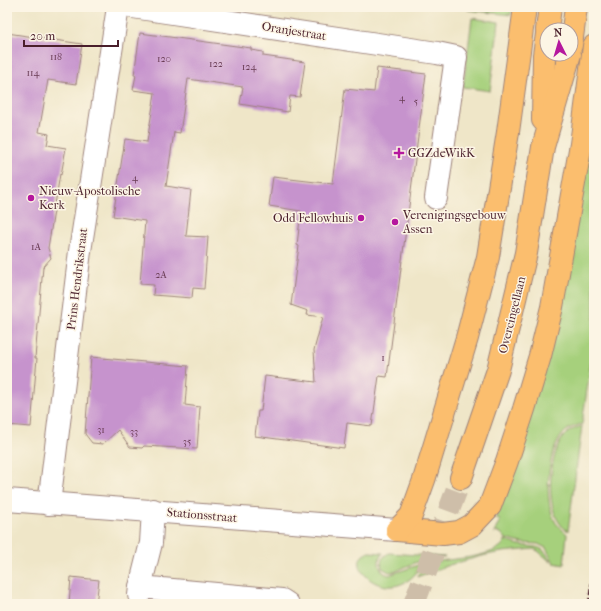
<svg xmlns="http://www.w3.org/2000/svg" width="601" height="611" viewBox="0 0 601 611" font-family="'IM FELL French Canon',serif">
  <rect width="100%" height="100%" fill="#fcf5e5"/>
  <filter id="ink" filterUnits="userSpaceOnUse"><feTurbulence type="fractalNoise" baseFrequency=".025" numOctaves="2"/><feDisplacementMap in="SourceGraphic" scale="8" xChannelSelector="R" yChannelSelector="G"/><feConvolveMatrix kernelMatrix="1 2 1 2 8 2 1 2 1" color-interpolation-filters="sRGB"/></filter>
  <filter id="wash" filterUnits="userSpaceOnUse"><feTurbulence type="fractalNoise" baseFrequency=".012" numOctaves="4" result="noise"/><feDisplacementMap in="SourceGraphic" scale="16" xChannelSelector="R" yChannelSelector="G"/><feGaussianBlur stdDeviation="0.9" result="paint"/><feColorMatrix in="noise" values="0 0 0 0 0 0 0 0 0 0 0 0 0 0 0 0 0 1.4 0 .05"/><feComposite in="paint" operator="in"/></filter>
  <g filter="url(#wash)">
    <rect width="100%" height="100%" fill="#efe6c8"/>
    <g fill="#a6d07c" stroke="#787854">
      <polygon points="468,7 512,7 511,15 468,10"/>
      <polygon points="472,18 499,22 490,91 463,87"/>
      <path d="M594,102V342L582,424C575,426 568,428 563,434C547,452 543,502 556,523C559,527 564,531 567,534L564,565L554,563L546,548L538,544L521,543L506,539L501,533L497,532L494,533L500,520L496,519L516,467Z"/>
      <path d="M582,426L568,531C543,517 548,457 563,437C568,431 575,428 582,426Z"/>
      <path d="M505,540C510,542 515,544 520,545C537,548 543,544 551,562L538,551L534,549L502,552L486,555L449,565L417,577L425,563C442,559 500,559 505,540Z"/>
      <path d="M370,552L383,553C377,560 378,566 384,573L389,575L421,564C419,570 415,575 410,579C380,603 340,560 370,552Z"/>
      <path d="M389,553L445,557L429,559L414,563L394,572H389L382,568C380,560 382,557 389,553Z"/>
    </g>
    <g id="blocks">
      <g fill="#c693cd">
        <polygon points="7,33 82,44 76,84 48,80 39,132 49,134 47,145 66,148 61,175 60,174 48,248 51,258 43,267 35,358 37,358 31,427 7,425"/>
        <polygon points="140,33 251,48 251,50 263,52 263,56 305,62 300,97 290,96 288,112 240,104 243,87 188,79 180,133 174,132 166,186 191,190 186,236 208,237 204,289 193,288 192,298 153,295 154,285 140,284 145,221 113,216 125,139 147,142 155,93 133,90 136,75 134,75"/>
        <polygon points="377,68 426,74 387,377 379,376 372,426 347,423 344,448 255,436 258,411 261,411 265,376 316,382 314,350 323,317 307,315 308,311 291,305 299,246 297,245 301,211 269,206 273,177 333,184 345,89 374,92"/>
        <polygon points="91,357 188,366 185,405 200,407 197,449 144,446 142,448 130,447 118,430 103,444 92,443 85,434"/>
        <polygon points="71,577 99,580 96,604 69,604"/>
      </g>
    </g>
  </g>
  <g filter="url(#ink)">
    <use href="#blocks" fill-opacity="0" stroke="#9c827a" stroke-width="1"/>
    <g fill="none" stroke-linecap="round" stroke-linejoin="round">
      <polyline stroke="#cebea9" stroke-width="22" stroke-dasharray="22 11" stroke-linecap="butt" points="414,604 461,478"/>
      <defs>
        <g id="minor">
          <polyline points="133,7 437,53 456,57 436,198"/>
          <polyline points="7,500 397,530"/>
          <polyline points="49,504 80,251 118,7"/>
          <polyline points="140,587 151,543 153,510"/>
          <polyline points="139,595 140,587 282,600 288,604"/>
        </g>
        <g id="major">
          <polyline points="547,30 550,7"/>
          <polyline points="571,45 576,7"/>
          <polyline points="543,120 544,55 547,34"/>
          <polyline points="461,478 498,370 526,253 543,147 570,54"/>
          <polyline points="397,530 443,534 459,532 472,525 490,506 507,461 524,409 540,356 552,307 581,144 594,46"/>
          <polyline points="397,530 411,516 424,480 467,338 488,257 508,132 525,7"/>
        </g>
      </defs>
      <use href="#minor" stroke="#9c827a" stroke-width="24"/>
      <use href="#major" stroke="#9c827a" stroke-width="24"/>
      <use href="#minor" stroke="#fff" stroke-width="22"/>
      <use href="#major" stroke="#fbbe6e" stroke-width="22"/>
      <polyline stroke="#4a1f2b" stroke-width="3" stroke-dasharray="6 3" stroke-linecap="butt" points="589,604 594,566"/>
    </g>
  </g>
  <g fill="#b5179e" stroke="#fcf5e5" stroke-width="1.5">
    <path d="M397 147h4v4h4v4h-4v4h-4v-4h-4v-4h4z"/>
    <circle cx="31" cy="198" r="4"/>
    <circle cx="361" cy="218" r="4"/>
    <circle cx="395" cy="222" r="4"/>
  </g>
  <g text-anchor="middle" stroke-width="3" stroke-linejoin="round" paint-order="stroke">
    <g font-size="10" fill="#693c54">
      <text x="56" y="60">118</text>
      <text x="164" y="62">120</text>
      <text x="216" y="67">122</text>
      <text x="249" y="70">124</text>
      <text x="33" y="76">114</text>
      <text x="402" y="101">4</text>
      <text x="416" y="105">5</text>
      <text x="135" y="181">4</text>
      <text x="36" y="250">1A</text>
      <text x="161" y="278">2A</text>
      <text x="383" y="361">1</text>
      <text x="101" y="433">31</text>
      <text x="134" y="435">33</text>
      <text x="187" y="445">35</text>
    </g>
    <g font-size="12" fill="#4a1f2b" stroke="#fcf5e5">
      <text transform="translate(294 31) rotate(9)" y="4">Oranjestraat</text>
      <text transform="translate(77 279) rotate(-83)" y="4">Prins Hendrikstraat</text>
      <text transform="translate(512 315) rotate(-76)" y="4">Overcingellaan</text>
      <text transform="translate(202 515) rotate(5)" y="4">Stationsstraat</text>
    </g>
    <g font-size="12" fill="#4a1f2b" stroke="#fcf5e5" text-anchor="start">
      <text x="408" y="157">GGZdeWikK</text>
      <text x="39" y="195">Nieuw-Apostolische<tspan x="39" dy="14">Kerk</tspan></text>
      <text x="403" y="219">Verenigingsgebouw<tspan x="403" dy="14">Assen</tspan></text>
      <text x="353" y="222" text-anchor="end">Odd Fellowhuis</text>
    </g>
  </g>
  <rect width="601" height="611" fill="none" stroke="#fcf5e5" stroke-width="24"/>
  <g transform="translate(559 42) rotate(355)"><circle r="19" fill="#fcf5e5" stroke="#b59f9b"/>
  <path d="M0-3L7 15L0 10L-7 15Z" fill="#b5179e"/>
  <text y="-6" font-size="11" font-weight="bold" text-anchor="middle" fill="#4a1f2b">N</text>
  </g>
  <path d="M24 40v6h94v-6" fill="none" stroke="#4a1f2b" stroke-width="2"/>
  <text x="30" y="40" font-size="12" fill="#4a1f2b" stroke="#fcf5e5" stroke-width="3" paint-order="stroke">20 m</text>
</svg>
